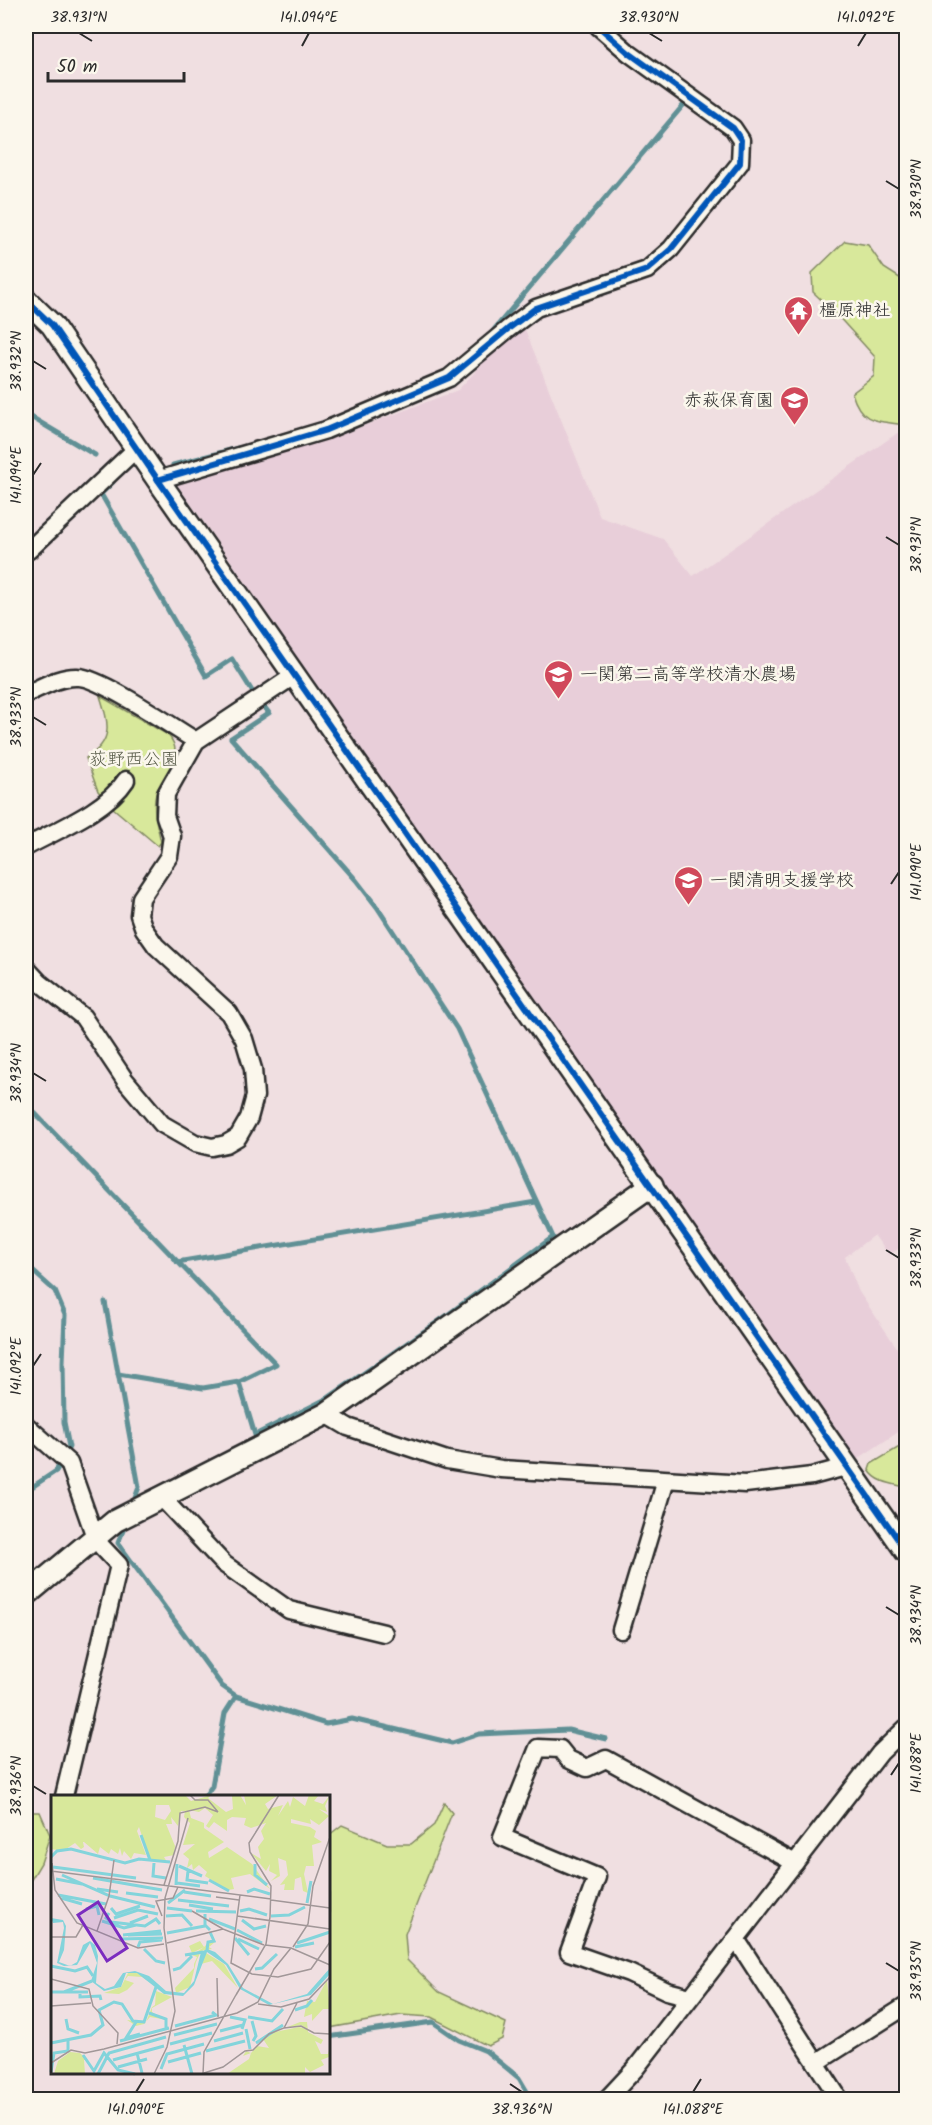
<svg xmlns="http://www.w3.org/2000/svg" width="932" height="2125" viewBox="0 0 932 2125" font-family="Kalam,'Klee One',sans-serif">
  <rect width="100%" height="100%" fill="#f0dfe1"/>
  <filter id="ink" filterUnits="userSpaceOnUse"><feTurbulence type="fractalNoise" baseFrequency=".0167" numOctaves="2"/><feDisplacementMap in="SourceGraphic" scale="12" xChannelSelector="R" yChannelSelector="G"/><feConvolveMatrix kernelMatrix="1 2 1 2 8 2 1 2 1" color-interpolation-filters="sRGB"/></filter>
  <g filter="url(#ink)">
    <polygon fill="#e8ced9" points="522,322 600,517 663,539 693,576 906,427 906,1244 889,1255 874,1235 845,1257 859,1292 906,1361 906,1427 856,1460 177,484 324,441 458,390"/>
    <g fill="#d8e89b" stroke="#828a63" stroke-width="1.5">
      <path d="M845,241L868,245L884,268L906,282V416L899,424C872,421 860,420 852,393L874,376L875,357L836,314L813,292L812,273Z"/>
      <path d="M100,696L168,735C189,758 157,776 155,799C153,814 158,828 161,842L158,846L113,808L98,791L86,758C114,741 109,724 100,696Z"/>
      <path d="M906,1443V1487C893,1484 877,1483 869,1470L871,1464Z"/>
      <polygon points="444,1803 452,1813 405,1934 407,1960 439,1992 506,2023 502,2039 488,2046 431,2017 401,2015 329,2028 329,1835 342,1825 387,1844 411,1844 434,1825"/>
      <polygon points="26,1812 40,1812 50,1835 41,1863 26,1888"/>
    </g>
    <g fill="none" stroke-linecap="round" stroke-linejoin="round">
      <g stroke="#609095" stroke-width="5">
        <polyline points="842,26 843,27"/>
        <polyline points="492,332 686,102"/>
        <polyline points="26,414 95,455"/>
        <polyline points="173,465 238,448"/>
        <polyline points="26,1104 276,1364 239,1382 255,1435 328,1398 446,1316 553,1237 457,1029 377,907 356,880 231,738 269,713 252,691 232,659 206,676 101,494 113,482"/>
        <polyline points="177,1262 536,1202"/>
        <polyline points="26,1265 55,1291 65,1315 63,1362 64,1422 69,1447 56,1471 26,1491"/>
        <polyline points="105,1302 139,1487 132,1506"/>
        <polyline points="118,1374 203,1388 239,1382"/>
        <polyline points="126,1523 118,1543 222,1686 236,1696 326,1724 352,1719 452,1743 479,1734 568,1730 606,1739"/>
        <polyline points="205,1796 212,1786 225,1713 236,1696"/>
        <polyline points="328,2037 433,2022 459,2040 486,2051 519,2078 532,2100"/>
        <polyline points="26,2094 31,2100"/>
      </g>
      <defs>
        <g id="minor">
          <polyline points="158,480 326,430 449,378 508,329 536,308 647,270 671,249 740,163 741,140 733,128 629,53 598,26"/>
          <polyline points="29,550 137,448"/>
          <path d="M26,694C42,687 60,676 78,677C100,677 173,727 196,741"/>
          <path d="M26,847C57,830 106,811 126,780"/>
          <polyline points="26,968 39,982 83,1017 125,1080 162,1124 195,1143 212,1147 226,1144 238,1137 249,1118 255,1096 253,1069 244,1039 229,1013 156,946 144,929 139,915 141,898 169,856 172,836 165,816 166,794 196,741 295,675"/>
          <polyline points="326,1414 348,1427 447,1460 501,1469 745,1484 812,1476 849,1466"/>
          <polyline points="26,1425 69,1463 95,1537 102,1547 119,1565 64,1796"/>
          <polyline points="162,1498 224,1564 289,1610 384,1633"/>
          <polyline points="621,1630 666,1480"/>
          <polyline points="736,1939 840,2100"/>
          <polyline points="690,1997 667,1991 629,1973 569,1952 597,1877 502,1837 538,1748 560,1749 568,1759 587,1768 606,1759 795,1863"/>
          <polyline points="816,2063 906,2006"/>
          <polyline points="606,2100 635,2069 880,1753 906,1728"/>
        </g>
        <g id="tertiary">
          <polyline points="26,300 52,325 158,480 906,1551"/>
          <polyline points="26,1595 115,1521 326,1414 652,1185"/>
        </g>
      </defs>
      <use href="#minor" stroke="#2b2b2b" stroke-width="21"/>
      <use href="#tertiary" stroke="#2b2b2b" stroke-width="26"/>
      <use href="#minor" stroke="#fbf7ec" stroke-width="16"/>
      <use href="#tertiary" stroke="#fbf7ec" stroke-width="21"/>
      <defs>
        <g id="cycleway">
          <polyline points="26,300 52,325 158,480 906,1551"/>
          <polyline points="158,480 326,430 449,378 508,329 536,308 647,270 671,249 740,163 741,140 733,128 629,53 598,26"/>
        </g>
      </defs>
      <use href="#cycleway" stroke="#fbf7ec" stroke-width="10"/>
      <use href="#cycleway" stroke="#0057b8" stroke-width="6"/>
    </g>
  </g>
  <path fill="none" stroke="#2b2b2b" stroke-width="2" d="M79,33L92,41M649,33L662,41M302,46L309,33M858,46L866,33M886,181L899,189M33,361L46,369M33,475L41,463M886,537L899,545M33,717L46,725M891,884L899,872M33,1073L46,1081M886,1250L899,1258M33,1366L41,1354M886,1607L899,1615M891,1775L899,1763M33,1786L46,1794M886,1963L899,1971M510,2084L522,2092M136,2092L144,2079M693,2092L701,2079"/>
  <defs>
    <symbol id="temple-pin" viewBox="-11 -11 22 30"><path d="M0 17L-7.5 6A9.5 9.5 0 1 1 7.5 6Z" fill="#d1495b" stroke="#fbf7ec"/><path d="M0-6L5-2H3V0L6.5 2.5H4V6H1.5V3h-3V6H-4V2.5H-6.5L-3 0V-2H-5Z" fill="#fff"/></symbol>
    <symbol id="school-pin" viewBox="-11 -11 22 30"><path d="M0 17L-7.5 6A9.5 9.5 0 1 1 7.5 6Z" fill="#d1495b" stroke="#fbf7ec"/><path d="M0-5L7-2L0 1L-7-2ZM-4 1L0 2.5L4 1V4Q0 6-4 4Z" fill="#fff"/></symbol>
  </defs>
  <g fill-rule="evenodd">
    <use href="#temple-pin" x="782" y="294" width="33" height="45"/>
    <use href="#school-pin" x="778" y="384" width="33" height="45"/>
    <use href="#school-pin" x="542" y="658" width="33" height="45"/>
    <use href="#school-pin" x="672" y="864" width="33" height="45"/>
  </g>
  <g text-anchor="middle" stroke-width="5" stroke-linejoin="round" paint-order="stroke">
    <g font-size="18" fill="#2b2b2b" stroke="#fbf7ec" text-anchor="start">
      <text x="819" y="316">橿原神社</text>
      <text x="774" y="406" text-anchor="end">赤萩保育園</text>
      <text x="580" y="680">一関第二高等学校清水農場</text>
      <text x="710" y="886">一関清明支援学校</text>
    </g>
    <g font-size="18" fill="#565a47" stroke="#fbf7ec">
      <text x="134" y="765">荻野西公園</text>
    </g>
  </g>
  <g transform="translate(51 1795)">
    <rect width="279" height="279" fill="#f0dfe1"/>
    <path d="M0,0H134L140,6L160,0L157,3L175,17L182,14L181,1L189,0L195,10L193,0H227L214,9L217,14L232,10L227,21L237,6L239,12L242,2L254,11L258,0H268L263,6L272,9L279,0L274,11L276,17L268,14L278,21L268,30L259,24L260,29L240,24V28L259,32L265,36L263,42L271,47L261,50L263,71H255L253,79L257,98L252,96L250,82L244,84L243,95H233L234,89L229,90L237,80L235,66L227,63L229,81L220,86L226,80L218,76L219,69L215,76L200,58L210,64L207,52L213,44L210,36L215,28L200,33L193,30L195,23L181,22L176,25V36L163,27L158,33L155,31L162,20L154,13L148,17L138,15L140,23L153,28V33L173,47L157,57L158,63L176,52L201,69L219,94L199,79L180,83L183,94L177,95L154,81L156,77L148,70L142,75L141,69L136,73L138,64L132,59L144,49L132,50L139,28L133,22L134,16H130L127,31L120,22L121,29H115L124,51L123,60L113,62L116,67L99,65L88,32L86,36L95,60L83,58L80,64L73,56L71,61L69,53L67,59L60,54L58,59L49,52L47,59L33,47H32L33,52L30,54L24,48L12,56L0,54ZM118,10L120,16L114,25L104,22L105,10ZM160,145L164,147L158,152L161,154L150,156L145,167L139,192L125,198L124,193L143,173V169L146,162L141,160L153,152L141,158L138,151L149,146L153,152ZM155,158L173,169L187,193L161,166L150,169L149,176L150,165ZM77,178H88L103,190L91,182L77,181L74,185L83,188L76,195L68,199L53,198L70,192ZM276,185L279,214H272L261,226V219L253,222L256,206L264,207ZM105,196L121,202L101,213V217L111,224L99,222L93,229L85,231L76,225L95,227L101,212L104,210ZM249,227H256L257,237L272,245L270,249L264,246L270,259H277L279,252L278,262L270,265L273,270L259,277L254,272V279H176L198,264L200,258L192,261L195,256L200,258L206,251L218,253L212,244L219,238L248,232L256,234L250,230L234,233ZM19,257L29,258L36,265H33L34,279H3L7,266Z" fill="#d8e89b" fill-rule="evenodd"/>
    <path d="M0,123L12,125L15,131L13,155L8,167L19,171L26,167L32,150L39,146L44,150L47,161L45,188L54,194L63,191L72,178L84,176L98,181L115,196L133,198L143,186L150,157L156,154L164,157L177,169L192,193L222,209L256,199L279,173V179L260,200L218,210L189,194L175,170L156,157L143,190L132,201L113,199L86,178H75L70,192L53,196L40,186L46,168L39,148L26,170L13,171L6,168L13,133L12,127L2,128Z" fill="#83d4db"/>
    <path fill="none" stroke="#83d4db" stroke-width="3" d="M90,40L99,65M0,62L6,56L20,54L74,68L88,64L119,67M103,68L102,81L115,83M204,69V80L216,90M128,71L151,81M2,72L85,83M137,76L136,85L157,88M11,80L59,101L104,112M42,83L111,95M5,84L31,89M158,85L178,96M126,88L149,91M125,90L126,69M46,94L67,97M133,97L160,101M196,97L203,94L219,99M75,98L107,102M7,100L55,109M10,103L31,109M127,105L178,111M117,108L134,95M256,108L260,86M138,110L162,114M60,113L65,119L89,111M116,113L141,116M35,114L46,111L48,120M145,116L185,117M189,116L198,114L216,120M58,118L55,123L60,127L94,131L105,124L109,129M154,119V130L159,135M115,121L131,120L141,131M220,121L238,120L254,112M63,123L87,115L107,119M158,124L184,134M191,125L203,134L215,131M51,126L73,133L85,130M79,128L97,121M186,135L211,148M116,138L154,131M72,140L110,136M77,140L111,139M184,143L198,160M69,144L112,143M187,144L208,154M246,148L279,137M87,152L89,147L111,145M244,152L263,148M93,154L105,166L114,168M156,155L157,147L163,146L159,137M134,160L152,157M0,171L24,176L36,172L42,181M204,174L211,173L226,159M122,175L129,173L141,161M0,197H37M13,197L41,186M29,199V202L49,201L50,205M244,215L256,211L261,205M98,218L115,224V235M179,222L194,225L191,234M197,222L221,226L232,214M15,224L17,234L28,238M201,226L205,241L202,246M85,227L75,243L89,239M124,231L165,220L161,217M195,234L199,254M169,236L192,230M123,240L166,229M69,246L118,233M163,246L192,238M0,248L40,240L52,230L48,215L63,207L71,209L82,226L93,227L105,192M205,248L232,230M119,249L161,238M133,250L141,279M155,256L194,246M86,258L91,278M32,260L43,276L53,258L67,275L84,279M62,265L113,251M117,267L150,258M67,272L96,264M110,274L116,259L153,249M0,277L3,258L17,256V245M47,279L58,258L115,242"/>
    <path fill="none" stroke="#a19798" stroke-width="1.5" d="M139,0L144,5H157L167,17M1,68L4,95L26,128L87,153L113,149M0,76L220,104M113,90L127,46L129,18L154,12L167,17M189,100L180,168L201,179L227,182L260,174L279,147M165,102L188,105M220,105L279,113M141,116L172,134M111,121L105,106L122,103L127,92M186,121L279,134M46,136L58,101L63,65M0,142H25L32,130M116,148L172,134L213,150M214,150L240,153L279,170M242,152L257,129L262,91L279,42M166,183L167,222M0,184L38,194L42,211L67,238L66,249M185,200L215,149L219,122L220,91L199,57L198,48L228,0M207,209L230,212L258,204L279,182M0,211L40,208M233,233L250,231L263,238L279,239M0,268L20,255L34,258L53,254L186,218L207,207L223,174L240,153M153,278L172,272L194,256L202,255L218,239L233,233L246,208M103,279L116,252L124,216L113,133L114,103L137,23M152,279L153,257L186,198"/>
    <path fill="#7b2cbf" fill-opacity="0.15" stroke="#7b2cbf" stroke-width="3" d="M47,107L76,153L56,166L27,120Z"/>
    <rect width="279" height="279" fill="none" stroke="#2b2b2b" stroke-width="3"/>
  </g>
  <rect width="932" height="2125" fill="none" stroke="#fbf7ec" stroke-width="66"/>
  <path d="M48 72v9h136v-9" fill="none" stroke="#2b2b2b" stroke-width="3"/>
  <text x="57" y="72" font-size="18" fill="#2b2b2b" stroke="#fbf7ec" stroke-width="4.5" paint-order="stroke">50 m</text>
  <rect x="33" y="33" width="866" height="2059" fill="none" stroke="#2b2b2b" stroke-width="2"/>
  <g font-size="15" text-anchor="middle" fill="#2b2b2b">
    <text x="79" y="22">38.931°N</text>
    <text x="309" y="22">141.094°E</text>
    <text x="649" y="22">38.930°N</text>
    <text x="866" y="22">141.092°E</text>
    <text transform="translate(916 189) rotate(-90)" y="5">38.930°N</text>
    <text transform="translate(16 361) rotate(-90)" y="5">38.932°N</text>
    <text transform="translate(16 475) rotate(-90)" y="5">141.094°E</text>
    <text transform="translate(916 545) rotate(-90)" y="5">38.931°N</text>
    <text transform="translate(16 717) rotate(-90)" y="5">38.933°N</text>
    <text transform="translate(916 872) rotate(-90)" y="5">141.090°E</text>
    <text transform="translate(16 1073) rotate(-90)" y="5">38.934°N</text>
    <text transform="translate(916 1258) rotate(-90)" y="5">38.933°N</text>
    <text transform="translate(16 1366) rotate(-90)" y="5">141.092°E</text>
    <text transform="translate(916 1615) rotate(-90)" y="5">38.934°N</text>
    <text transform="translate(916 1763) rotate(-90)" y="5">141.088°E</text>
    <text transform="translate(16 1786) rotate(-90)" y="5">38.936°N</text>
    <text transform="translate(916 1971) rotate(-90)" y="5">38.935°N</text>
    <text x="136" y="2114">141.090°E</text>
    <text x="522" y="2114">38.936°N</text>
    <text x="693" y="2114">141.088°E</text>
  </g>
</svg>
